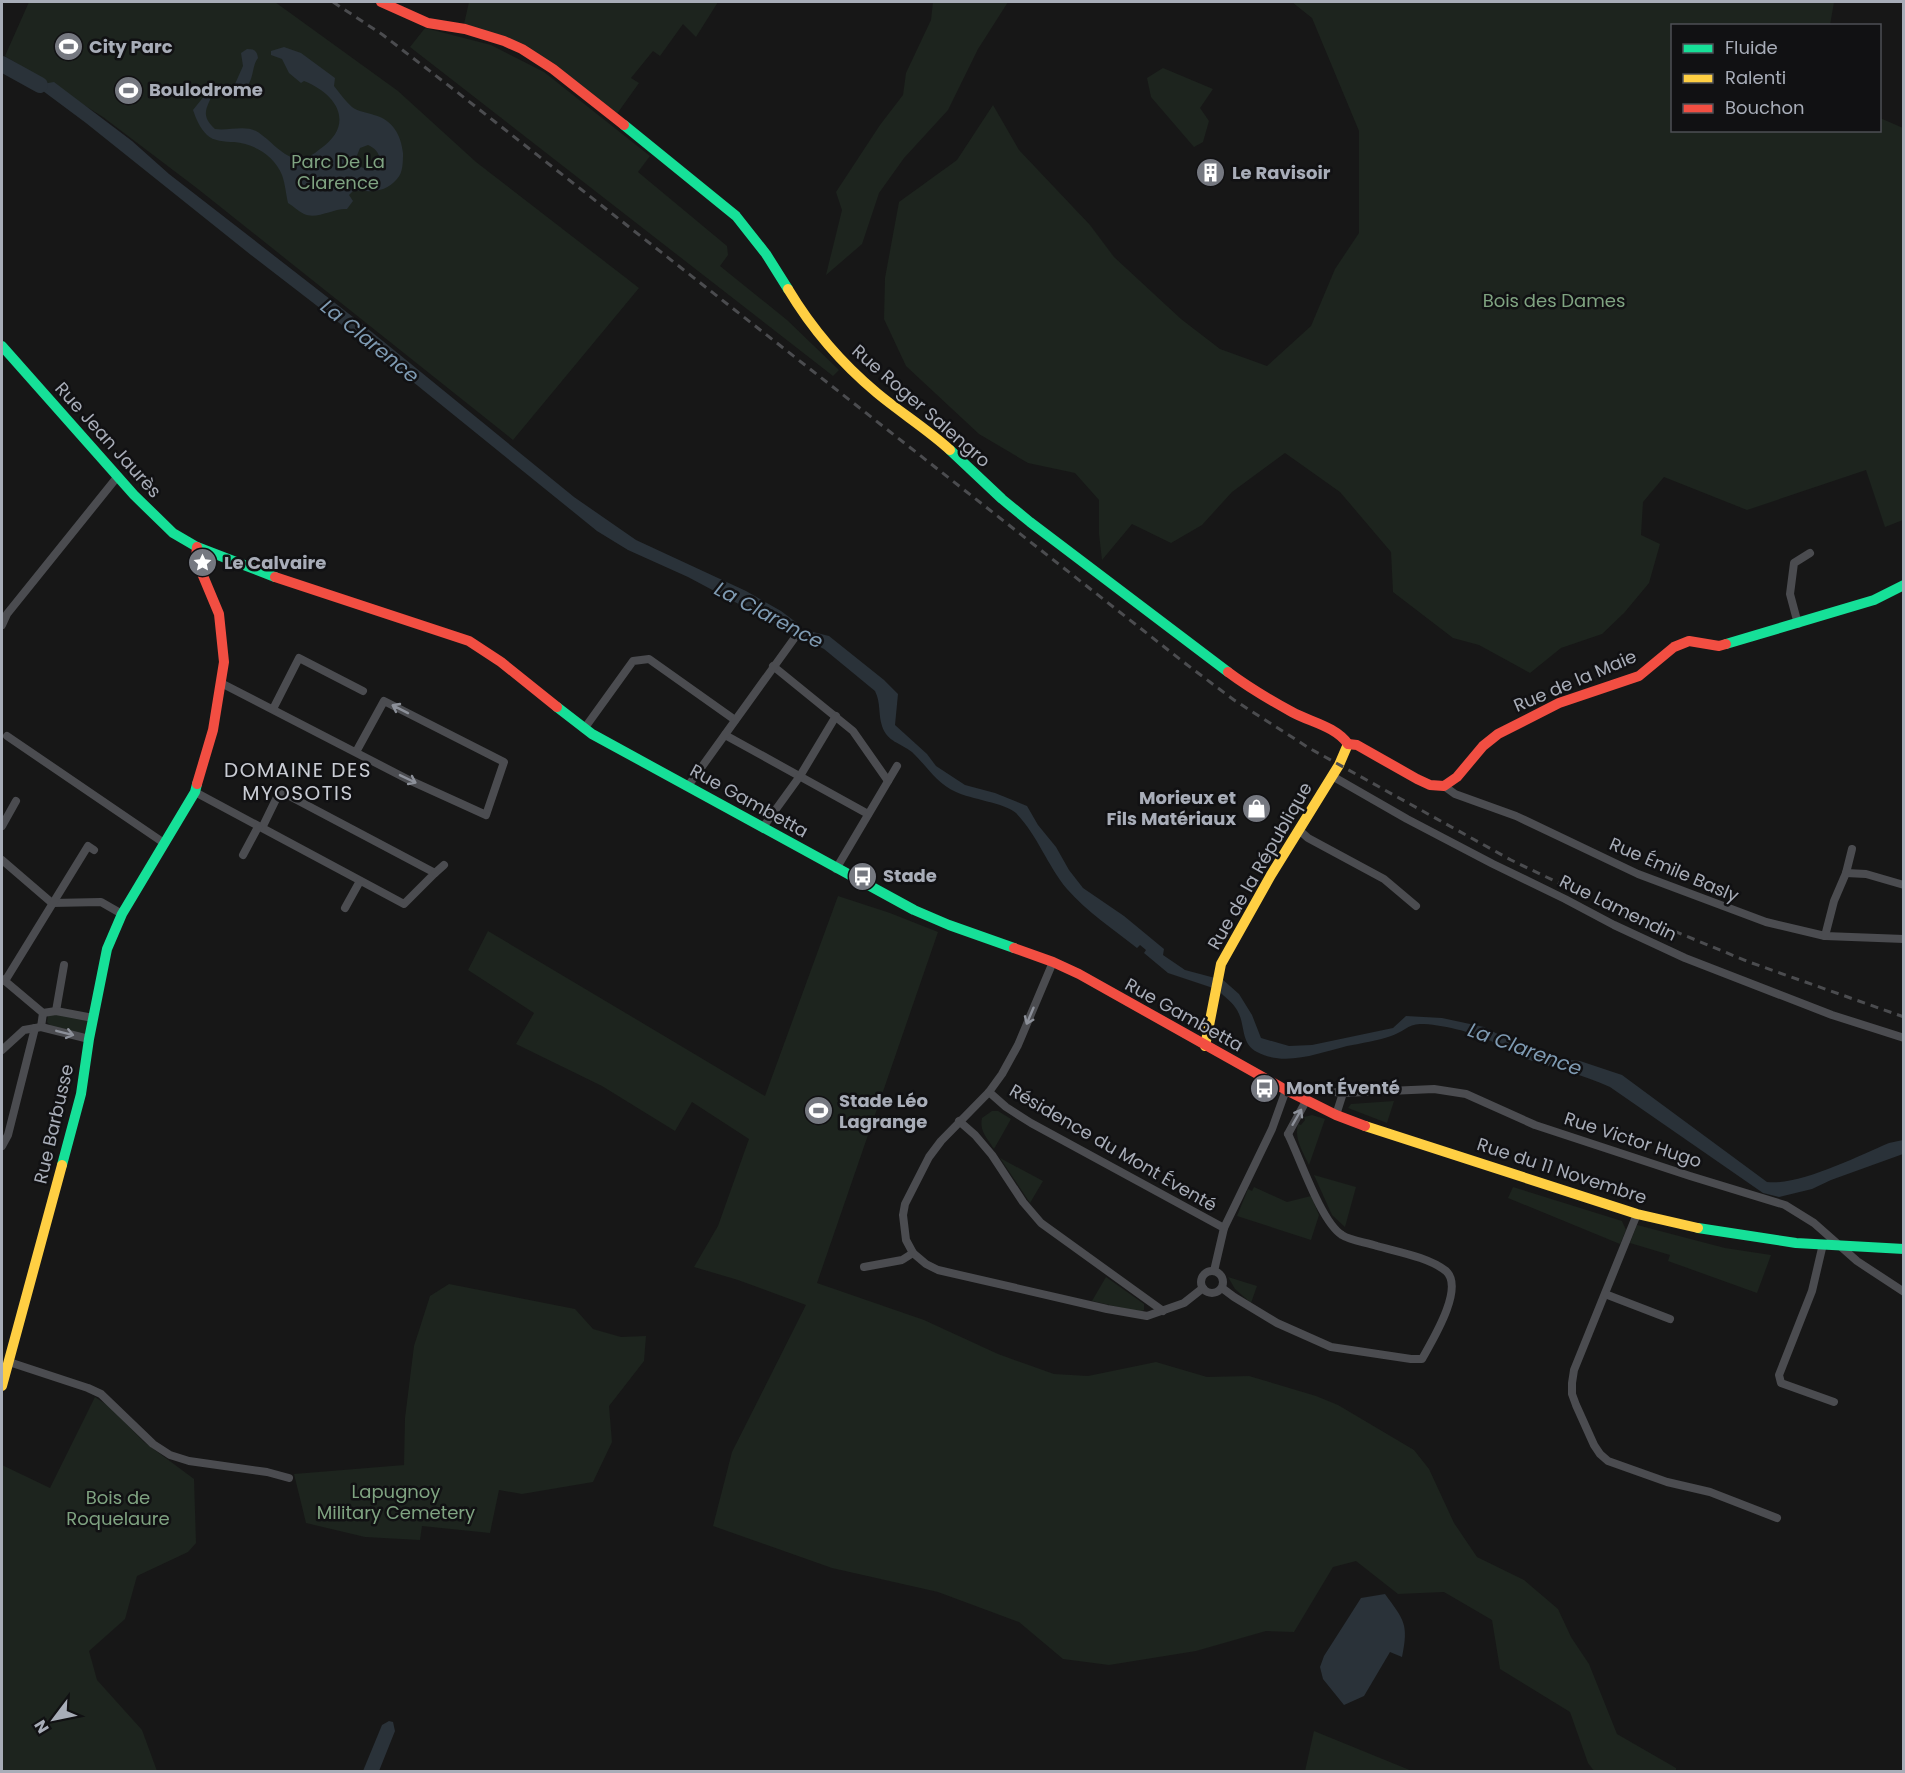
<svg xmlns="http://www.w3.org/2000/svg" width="1905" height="1773" viewBox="0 0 1905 1773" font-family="Poppins,sans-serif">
  <rect width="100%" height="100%" fill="#171717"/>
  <g fill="#1d241e">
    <polygon points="29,2 275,2 398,91 476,162 639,288 513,440 198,189 103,117 5,56"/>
    <polygon points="469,2 718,2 696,37 683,24 660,56 653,51 631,78 639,83 614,118 553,69 464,24"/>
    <polygon points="933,2 1008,2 978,49 948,110 904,158 879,193 862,244 826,275 842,210 836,192 880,125 903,95 906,73 931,20"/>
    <polygon points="1292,2 1834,2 1830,25 1672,26 1672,130 1880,130 1880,118 1903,128 1903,520 1885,527 1866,470 1747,510 1664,477 1643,502 1641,535 1660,544 1649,583 1624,613 1602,634 1561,648 1530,673 1479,645 1453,638 1393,592 1391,552 1340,492 1285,453 1232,492 1202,525 1171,543 1132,524 1102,560 1099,534 1099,500 1075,473 1028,463 979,434 906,366 884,319 885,278 899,202 957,160 993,105 1019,150 1090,225 1114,257 1181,319 1220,349 1267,366 1311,326 1335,269 1359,233 1359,131 1312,18"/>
    <polygon points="425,28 491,45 544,72 650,156 638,172 727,246 728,255 720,266 787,320 839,370 833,376 410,47"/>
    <polygon points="1163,68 1213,89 1200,108 1209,121 1203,142 1194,147 1151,97 1147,78"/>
    <polygon points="838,896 890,913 938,932 817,1283 924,1320 998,1354 1054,1374 1088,1376 1156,1362 1207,1377 1249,1376 1316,1396 1338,1405 1414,1450 1429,1469 1454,1523 1477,1557 1524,1580 1558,1609 1571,1637 1589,1664 1617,1734 1676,1768 1676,1771 1594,1771 1588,1763 1570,1712 1500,1669 1492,1620 1444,1592 1398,1594 1356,1561 1333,1567 1294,1632 1266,1631 1196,1651 1109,1665 1063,1659 1019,1622 938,1592 832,1568 713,1526 732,1452 806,1305 738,1280 694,1267 718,1226 749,1139 692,1102 675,1131 602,1086 516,1044 534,1013 468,970 488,931 765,1096"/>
    <polygon points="53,1013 89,1020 86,1035 51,1026 47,1022 48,1016"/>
    <polygon points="1394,1101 1387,1123 1348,1108 1351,1104"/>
    <path d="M992,1111H998L1011,1119L994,1149C988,1139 979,1131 982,1118Z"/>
    <path d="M1312,1115L1325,1119L1309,1165C1303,1152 1294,1139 1298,1124L1301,1125L1305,1120L1304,1117Z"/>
    <polygon points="1000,1158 1043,1181 1030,1203"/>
    <polygon points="1314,1175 1356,1187 1345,1227 1332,1215"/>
    <polygon points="1254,1187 1287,1202 1311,1196 1319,1215 1311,1240 1237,1216 1248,1189 1252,1191"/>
    <polygon points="1513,1187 1622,1221 1626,1230 1620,1244 1508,1198"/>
    <polygon points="1637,1225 1725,1248 1771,1255 1757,1293 1668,1261 1670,1255 1630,1243"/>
    <polygon points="1106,1277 1144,1304 1144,1310 1140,1312 1092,1301"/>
    <polygon points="1228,1277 1257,1286 1251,1303 1235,1289"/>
    <polygon points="449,1284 575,1309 593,1329 621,1337 646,1336 644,1361 609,1406 612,1442 593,1482 522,1494 499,1490 490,1533 422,1526 420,1540 365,1537 306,1523 294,1474 404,1465 405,1418 414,1346 430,1296"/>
    <polygon points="95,1397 110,1407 144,1442 194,1479 196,1543 188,1552 137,1576 125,1619 89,1651 97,1680 142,1730 157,1771 2,1771 2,1465 50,1488"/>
    <polygon points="1314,1731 1412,1771 1305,1771"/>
  </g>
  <g fill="#2a3239" fill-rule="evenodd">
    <path d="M284,47L301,53L335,78L334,86C339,92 345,101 352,107C359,112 366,112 374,115C393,120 401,135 403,153C403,162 403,173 397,179C385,193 371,192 354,190L349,195L353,201L347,209C333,208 317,220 304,214C298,211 293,206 288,203C286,194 285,183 282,175C274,155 254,144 234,142C225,142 213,141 207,135C200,128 196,119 193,110L209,90H214C209,106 198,114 215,129C228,131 244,125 256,131C270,139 283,158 299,159C307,159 314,154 320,149C356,124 337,94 304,81L301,83L289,73L282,59L271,55V51ZM368,145C382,151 384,165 368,170L361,167L356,158L360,148Z"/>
    <path d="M247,49C255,49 257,51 258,58C251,67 255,79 245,88L235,84L243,66L241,53Z"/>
    <polygon points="2,58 4,60 2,65 42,84 54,82 132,141 169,174 362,324 574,497 636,540 746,591 781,611 801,626 795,634 688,577 628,550 597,531 360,339 251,255 86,123 39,88 2,71"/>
    <path d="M805,630L829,636L884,680L898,694L895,725L927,754L936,766L965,785L995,793L1027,806L1038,825L1056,847L1069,870L1083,888L1124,916L1164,949L1163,955L1185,970L1215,978L1213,988L1168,973L1144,953L1146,950L1140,945L1137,948C1113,929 1087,912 1067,889C1047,865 1038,836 1016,813C1005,803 970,799 956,792C936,783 927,766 912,752C901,743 887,742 882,726C878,714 881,703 875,691L824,649L800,637Z"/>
    <path d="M1222,979L1239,994L1252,1015L1261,1038L1289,1046L1312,1045L1393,1028L1406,1016L1442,1018L1484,1027L1517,1044L1558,1059L1580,1061L1622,1075L1767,1182C1799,1186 1858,1156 1889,1143L1903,1140V1154L1831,1180L1812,1189L1779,1197L1763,1193L1610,1087C1582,1074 1552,1068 1523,1058C1512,1054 1501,1046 1491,1041C1472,1032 1441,1024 1420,1024C1408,1024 1402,1033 1391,1036C1377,1041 1362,1043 1347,1046C1319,1053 1285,1067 1257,1052C1240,1043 1246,1025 1237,1010C1233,1003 1226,998 1221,993Z"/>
    <path d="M1385,1594C1404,1620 1409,1624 1402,1657L1390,1652L1364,1696L1344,1705L1323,1679L1320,1667L1324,1656L1361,1598Z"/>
    <polygon points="389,1721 393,1722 395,1731 379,1771 363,1771 382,1725"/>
  </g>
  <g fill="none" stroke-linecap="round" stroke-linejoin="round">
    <polyline stroke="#2a3239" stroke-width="16" points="2,64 40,85"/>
    <g stroke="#4b4c50" stroke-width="8">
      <polyline points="1798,624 1790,594 1794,563 1810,553"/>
      <polyline points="2,625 7,614 118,476"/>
      <polyline points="773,666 853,731 888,781"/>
      <polyline points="221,683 409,780 486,815 504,762 384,701 356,752"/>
      <polyline points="273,709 299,658 363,691"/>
      <polyline points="584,729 633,661 649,659 735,720"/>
      <polyline points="725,735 868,814"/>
      <polyline points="7,736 164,843"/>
      <polyline points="1332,776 1407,819 1493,864 1565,899 1614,925 1685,958 1832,1015 1904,1038"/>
      <polyline points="688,786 796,636"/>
      <polyline points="1444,786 1455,794 1516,816 1638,874 1766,922 1825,936 1904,939"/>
      <polyline points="195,792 404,904 435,873 280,791 262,828"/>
      <polyline points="2,826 16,801"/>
      <polyline points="764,829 766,823 800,776 836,716"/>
      <polyline points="1299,830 1308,838 1384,879 1416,906"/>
      <polyline points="243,855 258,827"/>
      <polyline points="2,860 52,903 101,902 122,914"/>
      <polyline points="836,869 897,766"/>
      <polyline points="435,873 444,865"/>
      <polyline points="1846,873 1866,874 1904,885"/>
      <polyline points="345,908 360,881"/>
      <polyline points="1825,936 1834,901 1846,873 1852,849"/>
      <polyline points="1053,962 1018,1045 1002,1074 989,1092 941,1141 929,1157 905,1204 903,1215 906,1240 913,1253 926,1264 938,1270 1107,1309 1147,1316 1184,1303 1203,1288"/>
      <polyline points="2,979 5,981 88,846 94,850"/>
      <polyline points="5,981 43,1013 41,1027"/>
      <polyline points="56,1011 64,965"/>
      <polyline points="43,1013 56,1011 93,1018"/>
      <polyline points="2,1050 24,1030 41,1027 89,1039"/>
      <polyline points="989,1092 1006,1107 1031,1123 1224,1228"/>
      <polyline points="1336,1115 1343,1093"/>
      <polyline points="959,1121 975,1135 992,1155 1023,1202 1041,1223 1163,1311"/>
      <polyline points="1288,1134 1306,1101"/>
      <polyline points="2,1146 8,1135 35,1028"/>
      <polyline points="1637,1214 1574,1370 1572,1383 1572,1394 1576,1405 1594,1445 1600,1454 1608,1461 1667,1482 1710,1492 1777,1518"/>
      <polyline points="1823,1244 1812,1291 1779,1375 1781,1383 1834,1402"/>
      <polyline points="864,1267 902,1260 913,1253"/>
      <circle cx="1212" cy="1282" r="11"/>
      <polyline points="1214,1271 1224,1228 1272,1129 1286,1090 1291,1087 1343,1093 1434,1089 1466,1094 1535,1125 1690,1176 1785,1205 1814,1223 1857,1261 1904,1292"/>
      <path d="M1222,1288L1234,1297L1277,1323L1331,1347L1411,1359H1422C1432,1341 1465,1288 1446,1271C1428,1257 1398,1252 1377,1246C1366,1242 1351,1241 1342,1235C1321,1222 1300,1158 1288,1134"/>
      <polyline points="1605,1294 1670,1319"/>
      <polyline points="9,1362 88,1388 101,1394 153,1444 170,1455 189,1461 267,1472 289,1478"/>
    </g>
    <g stroke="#16e098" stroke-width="10">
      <polyline points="624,125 736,216 766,254 788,289"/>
      <polyline points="2,346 134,495 173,533 197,547 275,577"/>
      <polyline points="950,450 1002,499 1030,522 1228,672"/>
      <polyline points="1726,644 1874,600 1904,585"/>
      <polyline points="557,707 592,734 914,910 949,925 1014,948"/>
      <polyline points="62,1165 81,1094 89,1039 107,949 122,914 195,792 197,784"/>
      <polyline points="1698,1228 1796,1243 1904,1249"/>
    </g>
    <g stroke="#ffcf43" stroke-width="10">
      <path d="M788,289C812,329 841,363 877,393C901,413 927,429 950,450"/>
      <polyline points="1205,1046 1221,964 1271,875 1339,765 1348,744"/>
      <polyline points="1365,1126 1637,1214 1698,1228"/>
      <polyline points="2,1386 62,1165"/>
    </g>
    <g stroke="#f24e42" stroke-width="10">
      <polyline points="381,2 428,23 465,29 504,41 522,49 553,69 624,125"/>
      <polyline points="197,547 196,559 219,614 224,662 213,730 197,784"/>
      <polyline points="275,577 469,641 501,662 557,707"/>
      <path d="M1228,672C1248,687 1270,700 1292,712C1310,722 1335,726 1348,744"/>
      <polyline points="1348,744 1357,745 1417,779 1430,785 1444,786 1457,777 1483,746 1498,734 1559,703 1639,676 1674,647 1689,641 1719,646 1726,644"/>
      <polyline points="1014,948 1053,962 1079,974 1286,1090 1336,1115 1365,1126"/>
    </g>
    <polyline stroke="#4b4c4f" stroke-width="3" stroke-dasharray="8 6" stroke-linecap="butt" points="333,2 383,35 457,92 1186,664 1234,700 1309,748 1511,860 1565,886 1749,962 1904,1017"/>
  </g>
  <defs><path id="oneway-shaft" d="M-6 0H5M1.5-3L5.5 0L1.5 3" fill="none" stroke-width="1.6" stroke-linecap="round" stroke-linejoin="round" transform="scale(1.5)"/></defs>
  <g stroke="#8c9099">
    <use href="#oneway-shaft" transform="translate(400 709) rotate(-153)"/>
    <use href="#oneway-shaft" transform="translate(408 779) rotate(26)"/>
    <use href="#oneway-shaft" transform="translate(1030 1016) rotate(113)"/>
    <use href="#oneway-shaft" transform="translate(65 1033) rotate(14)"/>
    <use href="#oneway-shaft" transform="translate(1297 1117) rotate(-60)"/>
  </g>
  <defs>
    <symbol id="stadium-disc" viewBox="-11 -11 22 22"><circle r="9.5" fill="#757880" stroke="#111113"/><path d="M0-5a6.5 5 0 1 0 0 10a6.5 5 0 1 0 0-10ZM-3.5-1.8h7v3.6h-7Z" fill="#fff"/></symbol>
    <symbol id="building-disc" viewBox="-11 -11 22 22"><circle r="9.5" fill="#757880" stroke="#111113"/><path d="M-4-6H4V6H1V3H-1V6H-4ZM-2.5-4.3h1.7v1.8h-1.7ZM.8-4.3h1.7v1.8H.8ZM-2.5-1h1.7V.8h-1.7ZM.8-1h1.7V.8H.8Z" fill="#fff"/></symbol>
    <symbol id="sight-disc" viewBox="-11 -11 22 22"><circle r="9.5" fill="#757880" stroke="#111113"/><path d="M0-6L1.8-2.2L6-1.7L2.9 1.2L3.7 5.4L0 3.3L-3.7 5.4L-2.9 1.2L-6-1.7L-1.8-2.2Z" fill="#fff"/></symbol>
    <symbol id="shop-disc" viewBox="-11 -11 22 22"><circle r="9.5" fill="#757880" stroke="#111113"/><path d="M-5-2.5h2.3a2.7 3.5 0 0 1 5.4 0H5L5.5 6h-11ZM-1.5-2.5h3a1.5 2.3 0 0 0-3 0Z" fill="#fff"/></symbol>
    <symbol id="bus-disc" viewBox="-11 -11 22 22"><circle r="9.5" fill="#757880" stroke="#111113"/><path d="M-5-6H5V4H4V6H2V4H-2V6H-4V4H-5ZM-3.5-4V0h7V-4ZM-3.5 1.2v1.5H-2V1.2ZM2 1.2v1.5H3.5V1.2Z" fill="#fff"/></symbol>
  </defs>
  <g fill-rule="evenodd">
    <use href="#stadium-disc" x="52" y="30" width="33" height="33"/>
    <use href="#stadium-disc" x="112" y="74" width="33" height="33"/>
    <use href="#building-disc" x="1194" y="156" width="33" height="33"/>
    <use href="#sight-disc" x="186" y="546" width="33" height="33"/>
    <use href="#shop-disc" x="1240" y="792" width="33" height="33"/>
    <use href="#bus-disc" x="846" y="860" width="33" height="33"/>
    <use href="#bus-disc" x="1248" y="1072" width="33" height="33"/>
    <use href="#stadium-disc" x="802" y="1094" width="33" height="33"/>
  </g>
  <g text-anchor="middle" stroke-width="5" stroke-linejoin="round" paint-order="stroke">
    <g font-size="18" font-weight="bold" fill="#a8adb8" stroke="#111113" text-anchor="start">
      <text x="89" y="53">City Parc</text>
      <text x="149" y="96">Boulodrome</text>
      <text x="1232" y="179">Le Ravisoir</text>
      <text x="224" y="569">Le Calvaire</text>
      <text x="1236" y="804" text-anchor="end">Morieux et<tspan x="1236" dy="21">Fils Matériaux</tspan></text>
      <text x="883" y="882">Stade</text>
      <text x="1286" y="1094">Mont Éventé</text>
      <text x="839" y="1107">Stade Léo<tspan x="839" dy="21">Lagrange</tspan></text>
    </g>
    <g font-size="18" fill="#7fa381" stroke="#111113">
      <text x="338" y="168">Parc De La<tspan x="338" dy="21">Clarence</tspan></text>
      <text x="1554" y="307">Bois des Dames</text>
      <text x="396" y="1498">Lapugnoy<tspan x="396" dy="21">Military Cemetery</tspan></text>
      <text x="118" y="1504">Bois de<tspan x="118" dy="21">Roquelaure</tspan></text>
    </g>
    <g font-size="18" fill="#a8adb8" stroke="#111113">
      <text transform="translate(921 406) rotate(41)" y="6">Rue Roger Salengro</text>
      <text transform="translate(108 440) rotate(48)" y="6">Rue Jean Jaurès</text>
      <text transform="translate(1575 681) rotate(-23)" y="6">Rue de la Maie</text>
      <text transform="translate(749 801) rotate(29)" y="6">Rue Gambetta</text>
      <text transform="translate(1260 866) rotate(-60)" y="6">Rue de la République</text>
      <text transform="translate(1674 870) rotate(23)" y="6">Rue Émile Basly</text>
      <text transform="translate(1618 908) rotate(26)" y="6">Rue Lamendin</text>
      <text transform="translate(1184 1015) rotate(29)" y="6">Rue Gambetta</text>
      <text transform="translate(54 1124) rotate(-77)" y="6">Rue Barbusse</text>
      <text transform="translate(1633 1140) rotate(18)" y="6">Rue Victor Hugo</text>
      <text transform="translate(1113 1148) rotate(30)" y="6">Résidence du Mont Éventé</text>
      <text transform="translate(1562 1171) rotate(18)" y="6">Rue du 11 Novembre</text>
    </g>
    <g font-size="20" font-style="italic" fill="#7f9bb3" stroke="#111113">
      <text transform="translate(370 341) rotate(39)" y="7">La Clarence</text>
      <text transform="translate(769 615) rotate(28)" y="7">La Clarence</text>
      <text transform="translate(1525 1049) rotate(20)" y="7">La Clarence</text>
    </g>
    <g font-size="20" letter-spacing="1.5" fill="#c9ccd4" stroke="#111113">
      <text x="298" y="777">DOMAINE DES<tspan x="298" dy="23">MYOSOTIS</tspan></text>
    </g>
  </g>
  <rect width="1905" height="1773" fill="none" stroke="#a8adb8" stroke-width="6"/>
  <rect x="1671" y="24" width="210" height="108" fill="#111113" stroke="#4d4f55" stroke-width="1.5"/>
  <rect x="1683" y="44" width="30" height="9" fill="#16e098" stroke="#4d4f55" stroke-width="1.5"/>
  <text x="1725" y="54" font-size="18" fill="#a8adb8">Fluide</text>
  <rect x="1683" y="74" width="30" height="9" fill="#ffcf43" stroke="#4d4f55" stroke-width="1.5"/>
  <text x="1725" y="84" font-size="18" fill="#a8adb8">Ralenti</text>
  <rect x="1683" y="104" width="30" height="9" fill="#f24e42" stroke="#4d4f55" stroke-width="1.5"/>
  <text x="1725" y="114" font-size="18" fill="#a8adb8">Bouchon</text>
  <g transform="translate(54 1719) rotate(238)" stroke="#111113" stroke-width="4.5" paint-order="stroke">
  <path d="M0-4.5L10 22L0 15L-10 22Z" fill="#a8adb8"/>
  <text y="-9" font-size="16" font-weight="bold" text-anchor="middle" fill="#a8adb8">N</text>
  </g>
</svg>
